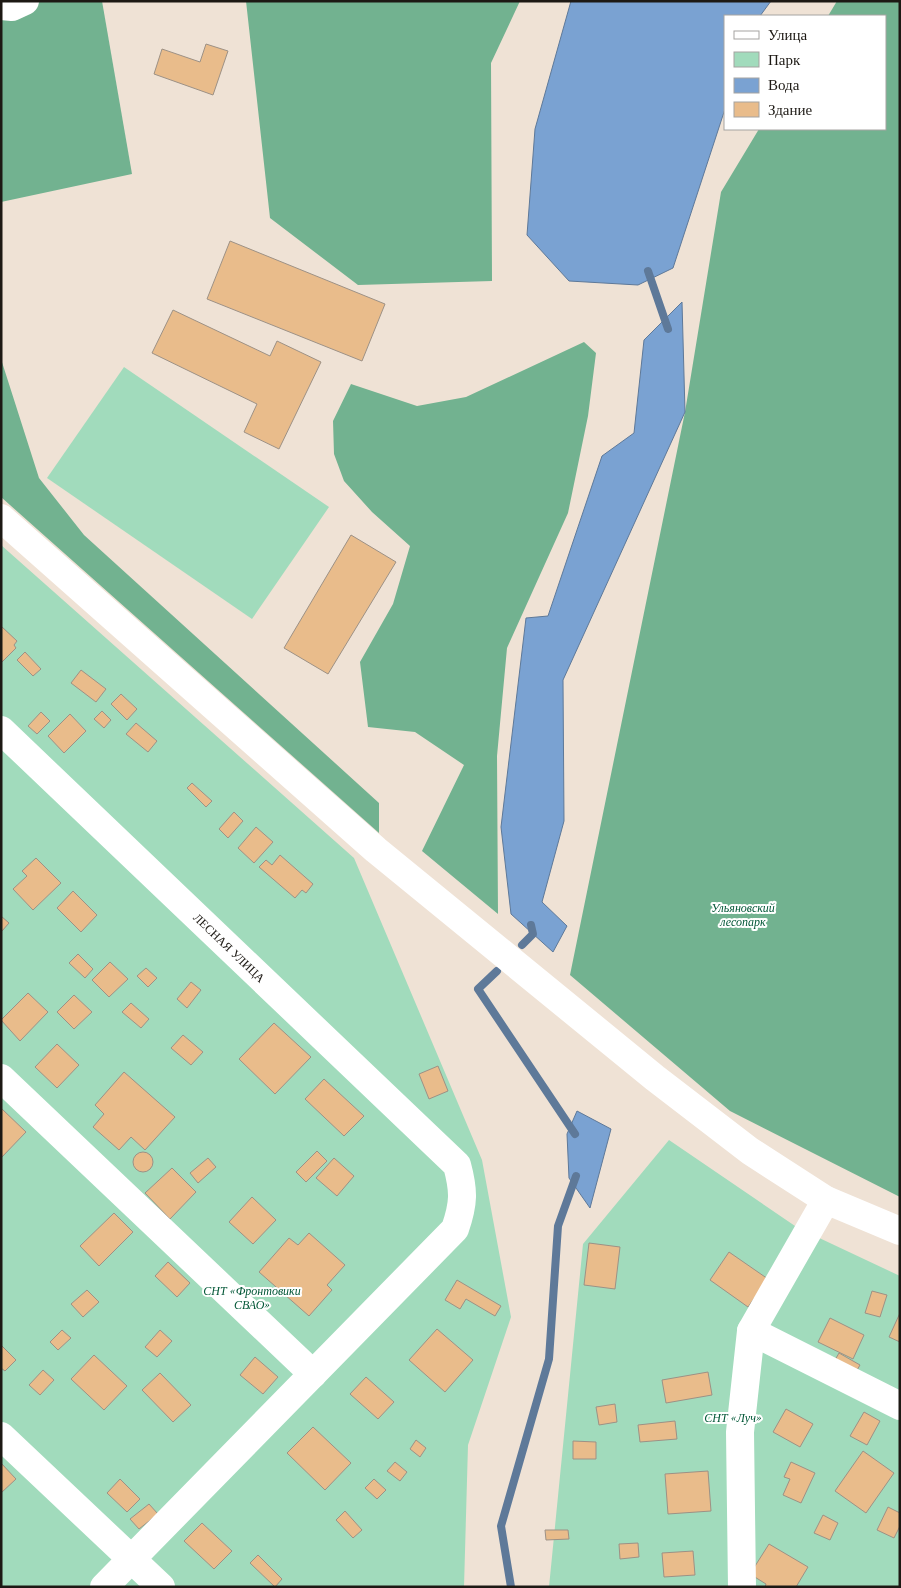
<svg xmlns="http://www.w3.org/2000/svg" width="901" height="1588" viewBox="0 0 901 1588" font-family="'Libre Baskerville',serif">
  <rect width="100%" height="100%" fill="#efe2d5"/>
  <g fill="#a1dbbc">
    <polygon points="124,367 329,507 252,619 47,478"/>
    <polygon points="1,545 354,858 482,1160 511,1317 468,1445 464,1587 1,1587"/>
    <polygon points="669,1140 798,1228 900,1276 900,1587 549,1587 583,1244"/>
  </g>
  <g fill="#72b290">
    <polygon points="1,1 102,1 132,174 1,202"/>
    <polygon points="246,1 520,1 491,63 492,281 358,285 270,218"/>
    <polygon points="837,1 900,1 900,1197 730,1111 570,975 685,412 721,192 759,129 885,129 885,16 828,16"/>
    <polygon points="584,342 596,353 588,416 568,513 507,648 497,756 498,914 422,851 464,765 415,732 368,727 360,662 393,604 410,546 372,512 344,481 334,454 333,421 351,384 417,406 466,397"/>
    <polygon points="1,359 39,478 84,535 379,803 379,833 1,497"/>
  </g>
  <g fill="#7aa2d2" stroke="#5e7999">
    <polygon points="571,1 771,1 760,16 725,16 725,109 673,268 638,285 569,281 527,235 535,129"/>
    <polygon points="682,302 685,412 563,680 564,821 542,902 567,926 553,952 511,914 501,827 526,618 548,616 602,456 634,433 644,340"/>
    <polygon points="577,1111 611,1129 590,1208 569,1178 567,1134"/>
  </g>
  <g fill="none" stroke-linecap="round" stroke-linejoin="round">
    <g stroke="#5e7999" stroke-width="8">
      <polyline points="648,271 668,329"/>
      <polyline points="522,945 533,934 531,925"/>
      <polyline points="497,971 478,989 575,1134"/>
      <polyline points="511,1587 501,1526 549,1359 558,1226 576,1176"/>
    </g>
  </g>
  <g fill="#e9bc8b" stroke="#9d9185">
    <polygon points="206,44 228,51 213,95 154,74 162,49 200,62"/>
    <polygon points="230,241 385,304 362,361 207,299"/>
    <polygon points="173,310 270,356 277,341 321,362 279,449 244,432 257,404 152,353"/>
    <polygon points="351,535 396,562 328,674 284,648"/>
    <polygon points="1,626 17,641 14,645 16,648 1,663"/>
    <polygon points="25,652 41,669 33,676 17,660"/>
    <polygon points="81,670 106,689 96,702 71,683"/>
    <polygon points="121,694 137,709 127,720 111,704"/>
    <polygon points="102,711 111,720 104,728 94,719"/>
    <polygon points="41,712 50,721 37,734 28,726"/>
    <polygon points="70,714 86,731 64,753 48,736"/>
    <polygon points="136,723 157,741 148,752 126,734"/>
    <polygon points="192,783 212,801 206,807 187,788"/>
    <polygon points="234,812 243,821 228,838 219,829"/>
    <polygon points="256,827 273,842 254,863 238,848"/>
    <polygon points="280,855 313,884 306,893 302,890 295,898 259,867 266,860 272,865"/>
    <polygon points="36,858 61,883 33,910 13,889 27,876 22,871"/>
    <polygon points="73,891 97,915 81,932 57,908"/>
    <polygon points="1,916 9,923 2,931 1,931"/>
    <polygon points="78,954 93,969 85,978 69,963"/>
    <polygon points="110,962 128,979 109,997 92,980"/>
    <polygon points="146,968 157,978 148,987 137,976"/>
    <polygon points="191,982 201,990 187,1008 177,999"/>
    <polygon points="28,993 48,1012 20,1041 1,1020"/>
    <polygon points="74,995 92,1012 74,1029 57,1012"/>
    <polygon points="131,1003 149,1019 141,1028 122,1012"/>
    <polygon points="274,1023 311,1057 275,1094 239,1059"/>
    <polygon points="183,1035 203,1052 191,1065 171,1048"/>
    <polygon points="57,1044 79,1065 57,1088 35,1067"/>
    <polygon points="438,1066 448,1091 429,1099 419,1074"/>
    <polygon points="124,1072 175,1117 145,1150 131,1137 119,1150 93,1127 104,1114 95,1105"/>
    <polygon points="324,1079 364,1116 344,1136 305,1099"/>
    <polygon points="1,1108 26,1132 1,1158"/>
    <polygon points="317,1151 327,1161 306,1182 296,1172"/>
    <circle cx="143" cy="1162" r="10"/>
    <polygon points="208,1158 216,1167 198,1183 190,1173"/>
    <polygon points="334,1158 354,1176 337,1196 316,1178"/>
    <polygon points="172,1168 196,1192 170,1219 145,1193"/>
    <polygon points="252,1197 276,1220 253,1244 229,1222"/>
    <polygon points="114,1213 133,1232 99,1266 80,1246"/>
    <polygon points="309,1233 345,1265 327,1285 332,1290 309,1316 259,1272 289,1238 298,1245"/>
    <polygon points="589,1243 620,1247 615,1289 584,1285"/>
    <polygon points="729,1252 768,1279 748,1307 710,1280"/>
    <polygon points="168,1262 190,1283 177,1297 155,1276"/>
    <polygon points="457,1280 501,1306 495,1316 466,1299 460,1309 445,1300"/>
    <polygon points="87,1290 99,1302 83,1317 71,1304"/>
    <polygon points="872,1291 887,1295 880,1317 865,1313"/>
    <polygon points="900,1313 900,1342 889,1337"/>
    <polygon points="830,1318 864,1335 853,1359 818,1342"/>
    <polygon points="437,1329 473,1360 445,1392 409,1360"/>
    <polygon points="62,1330 71,1338 58,1350 50,1342"/>
    <polygon points="160,1330 172,1341 157,1357 145,1347"/>
    <polygon points="1,1345 16,1360 5,1371 1,1368"/>
    <polygon points="839,1353 860,1365 852,1379 831,1367"/>
    <polygon points="94,1355 127,1386 104,1410 71,1379"/>
    <polygon points="255,1357 278,1377 263,1394 240,1375"/>
    <polygon points="43,1370 54,1380 40,1395 29,1385"/>
    <polygon points="708,1372 712,1395 666,1403 662,1380"/>
    <polygon points="160,1373 191,1405 173,1422 142,1390"/>
    <polygon points="366,1377 394,1402 378,1419 350,1394"/>
    <polygon points="615,1404 617,1422 599,1425 596,1407"/>
    <polygon points="786,1409 813,1424 800,1447 773,1432"/>
    <polygon points="864,1412 880,1421 867,1445 850,1436"/>
    <polygon points="675,1421 677,1439 640,1442 638,1425"/>
    <polygon points="313,1427 351,1463 325,1490 287,1453"/>
    <polygon points="416,1440 426,1448 420,1457 410,1449"/>
    <polygon points="573,1441 596,1442 596,1459 573,1459"/>
    <polygon points="863,1451 894,1473 866,1513 835,1491"/>
    <polygon points="395,1462 407,1472 400,1481 387,1471"/>
    <polygon points="791,1462 815,1473 801,1503 783,1495 790,1479 784,1477"/>
    <polygon points="1,1463 16,1479 1,1493"/>
    <polygon points="708,1471 711,1511 668,1514 665,1474"/>
    <polygon points="120,1479 140,1499 127,1512 107,1493"/>
    <polygon points="374,1479 386,1490 377,1499 365,1488"/>
    <polygon points="149,1504 158,1514 139,1529 130,1519"/>
    <polygon points="888,1507 900,1513 900,1526 894,1538 877,1530"/>
    <polygon points="345,1511 362,1530 353,1538 336,1520"/>
    <polygon points="823,1515 838,1523 830,1540 814,1533"/>
    <polygon points="202,1523 232,1551 214,1569 184,1541"/>
    <polygon points="545,1530 568,1530 569,1539 546,1540"/>
    <polygon points="638,1543 639,1557 620,1559 619,1544"/>
    <polygon points="769,1544 808,1567 796,1587 765,1587 766,1584 750,1574"/>
    <polygon points="693,1551 695,1575 664,1577 662,1553"/>
    <polygon points="258,1555 282,1579 275,1587 250,1563"/>
  </g>
  <g fill="none" stroke-linecap="round" stroke-linejoin="round">
    <g stroke="#fff" stroke-width="28">
      <polyline points="1,6 12,7 25,1"/>
      <polyline points="1,518 376,850 655,1078 750,1151 826,1200 900,1231"/>
      <path d="M1,730L457,1165C464,1191 464,1203 455,1229L104,1587"/>
      <polyline points="1,1078 313,1374"/>
      <polyline points="751,1331 900,1406"/>
      <polyline points="1,1436 161,1587"/>
      <polyline points="742,1587 740,1432 751,1331 826,1200"/>
    </g>
  </g>
  <g text-anchor="middle" stroke-width="4" stroke-linejoin="round" paint-order="stroke">
    <g font-size="12" font-style="italic" fill="#045838" stroke="#fff">
      <text x="743" y="912">Ульяновский<tspan x="743" dy="14">лесопарк</tspan></text>
      <text x="252" y="1295">СНТ «Фронтовики<tspan x="252" dy="14">СВАО»</tspan></text>
      <text x="733" y="1422">СНТ «Луч»</text>
    </g>
    <g font-size="12" fill="#1d1914" stroke="#fff">
      <text transform="translate(229 948) rotate(44)" y="4">ЛЕСНАЯ УЛИЦА</text>
    </g>
  </g>
  <rect width="901" height="1588" fill="none" stroke="#1d1914" stroke-width="5"/>
  <rect x="724" y="15" width="162" height="115" fill="#ffffff" stroke="#a5a3a1"/>
  <rect x="734" y="31" width="25" height="8" fill="#ffffff" stroke="#a5a3a1"/>
  <text x="768" y="40" font-size="15" fill="#1d1914">Улица</text>
  <rect x="734" y="52" width="25" height="15" fill="#a1dbbc" stroke="#a5a3a1"/>
  <text x="768" y="65" font-size="15" fill="#1d1914">Парк</text>
  <rect x="734" y="78" width="25" height="15" fill="#7aa2d2" stroke="#a5a3a1"/>
  <text x="768" y="90" font-size="15" fill="#1d1914">Вода</text>
  <rect x="734" y="102" width="25" height="15" fill="#e9bc8b" stroke="#a5a3a1"/>
  <text x="768" y="115" font-size="15" fill="#1d1914">Здание</text>
</svg>
